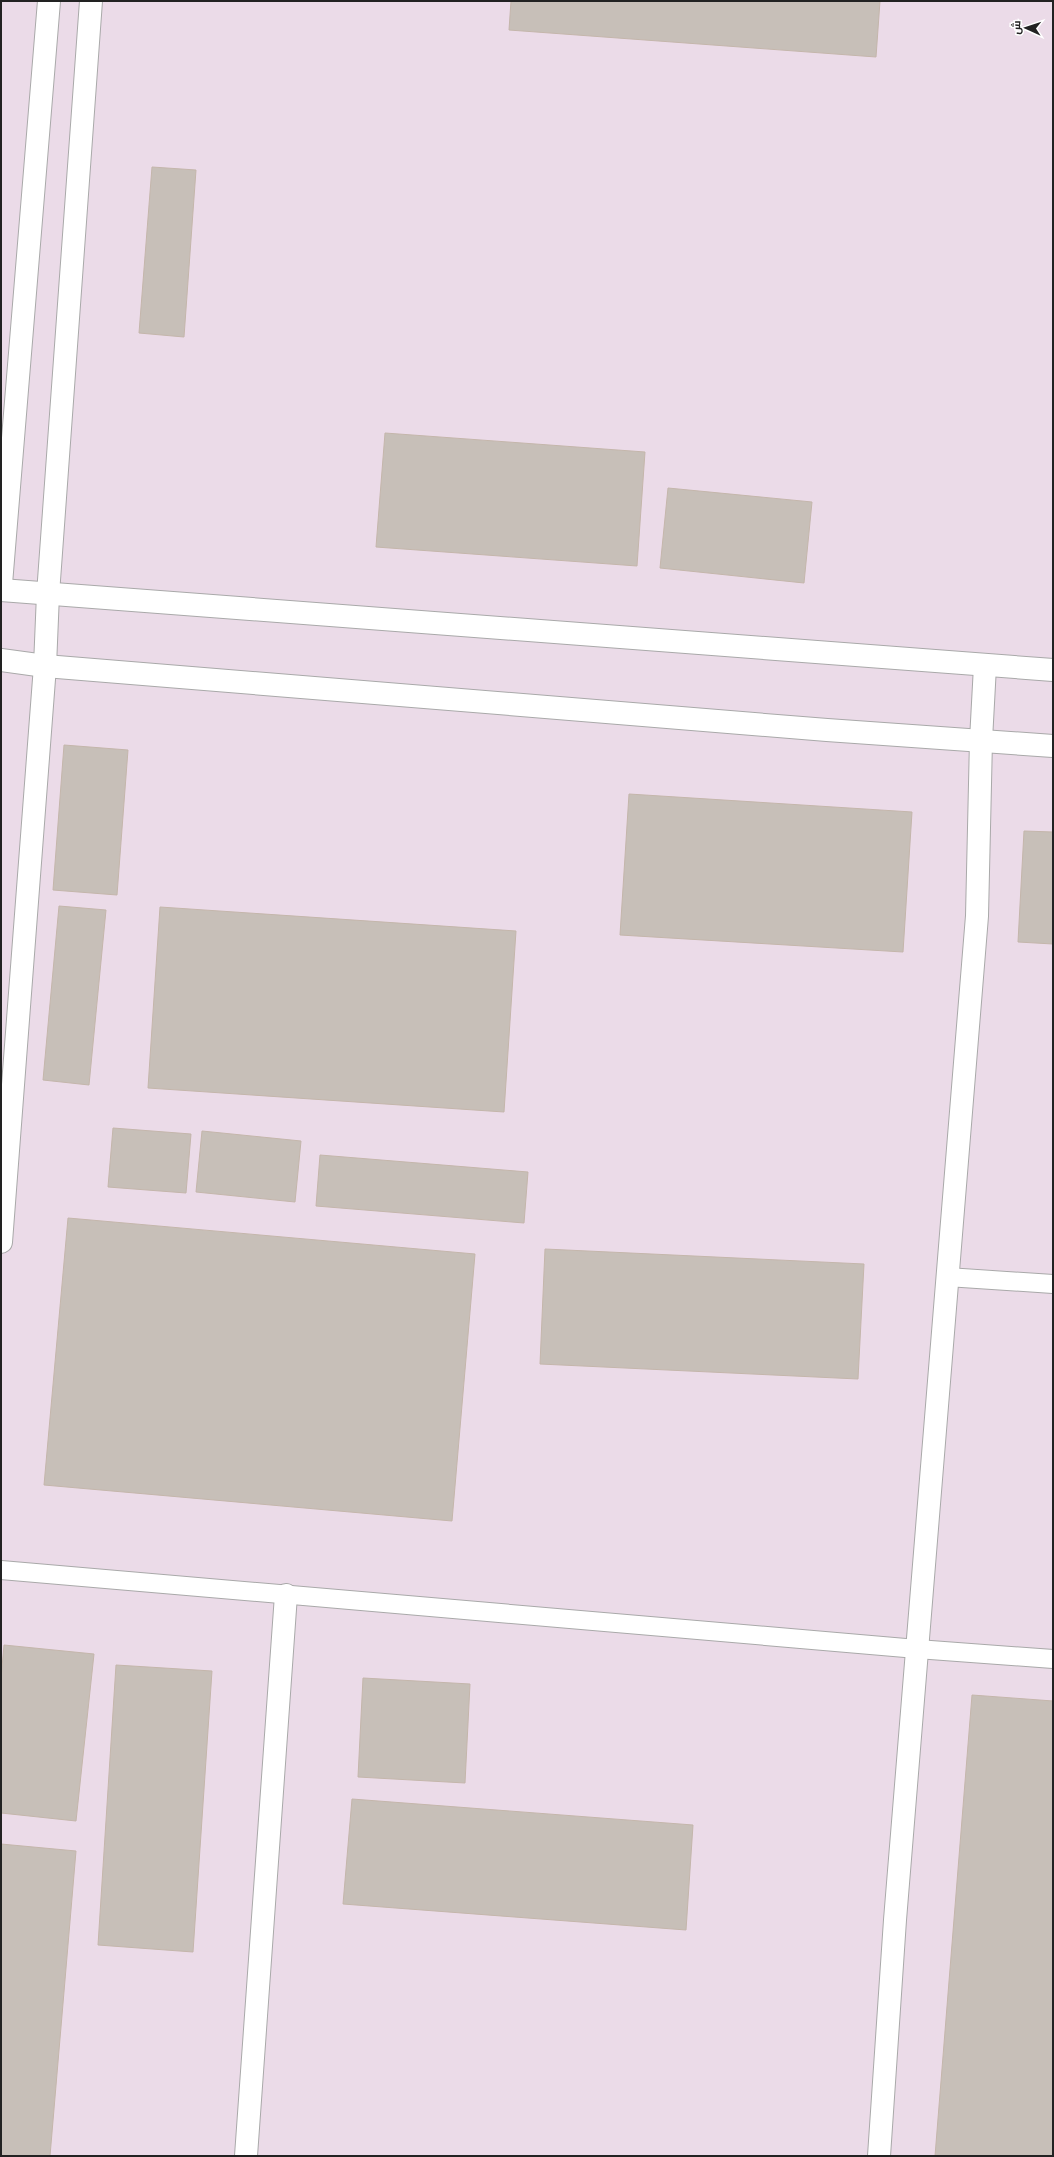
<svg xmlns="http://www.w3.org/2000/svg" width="1054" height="2157" viewBox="0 0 1054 2157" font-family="Quicksand,Cairo,sans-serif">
  <rect width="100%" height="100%" fill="#f2efe9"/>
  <rect fill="#ebdbe8" x="1" y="1" width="1052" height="2155"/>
  <g fill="#c7bfb8" stroke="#c4b6ab">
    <polygon points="511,1 880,1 876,57 509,30"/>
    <polygon points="152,167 196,170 184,337 139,333"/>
    <polygon points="385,433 645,452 637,566 376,547"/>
    <polygon points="668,488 812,502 804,583 660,568"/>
    <polygon points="64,745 128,750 117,895 53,890"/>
    <polygon points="629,794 912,812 903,952 620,935"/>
    <polygon points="1024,831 1053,832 1053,944 1018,942"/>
    <polygon points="59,906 106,910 89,1085 43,1080"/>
    <polygon points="160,907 516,931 504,1112 148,1088"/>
    <polygon points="113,1128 191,1134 186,1193 108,1187"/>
    <polygon points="202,1131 301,1141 295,1202 196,1192"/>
    <polygon points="320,1155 528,1172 524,1223 316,1206"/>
    <polygon points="68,1218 475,1254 452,1521 44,1485"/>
    <polygon points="545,1249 864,1264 858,1379 540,1364"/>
    <polygon points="4,1645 94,1654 76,1821 1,1813 1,1678"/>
    <polygon points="116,1665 212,1671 193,1952 98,1945"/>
    <polygon points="363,1678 470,1684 465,1783 358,1777"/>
    <polygon points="972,1695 1053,1701 1053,2156 935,2156"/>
    <polygon points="352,1799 693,1825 686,1930 343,1904"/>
    <polygon points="1,1844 76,1851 50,2156 1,2156"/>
  </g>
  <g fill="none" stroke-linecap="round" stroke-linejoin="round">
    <defs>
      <g id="service">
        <polyline points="947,1277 1053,1284"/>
        <polyline points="1,1570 917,1649 1053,1659"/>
      </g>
      <g id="minor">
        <polyline points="1,584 49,1"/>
        <polyline points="1,590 1053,670"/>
        <polyline points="1,660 45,666 827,730 1053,746"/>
        <polyline points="1,1242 45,666 48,594 91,1"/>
        <polyline points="246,2156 286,1595"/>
        <polyline points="879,2156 895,1920 977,916 981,740 985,666"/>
      </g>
    </defs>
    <use href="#service" stroke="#a9a9a9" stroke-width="20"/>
    <use href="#minor" stroke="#a9a9a9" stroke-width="24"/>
    <use href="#service" stroke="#fff" stroke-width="18"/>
    <use href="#minor" stroke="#fff" stroke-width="22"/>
  </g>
  <rect width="1054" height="2157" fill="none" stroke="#222222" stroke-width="4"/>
  <g transform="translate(1026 28) rotate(273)" stroke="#ffffff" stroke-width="3" paint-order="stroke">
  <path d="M0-3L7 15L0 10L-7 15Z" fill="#222222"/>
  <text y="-6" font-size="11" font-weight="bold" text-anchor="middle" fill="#222222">ش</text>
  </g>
</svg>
